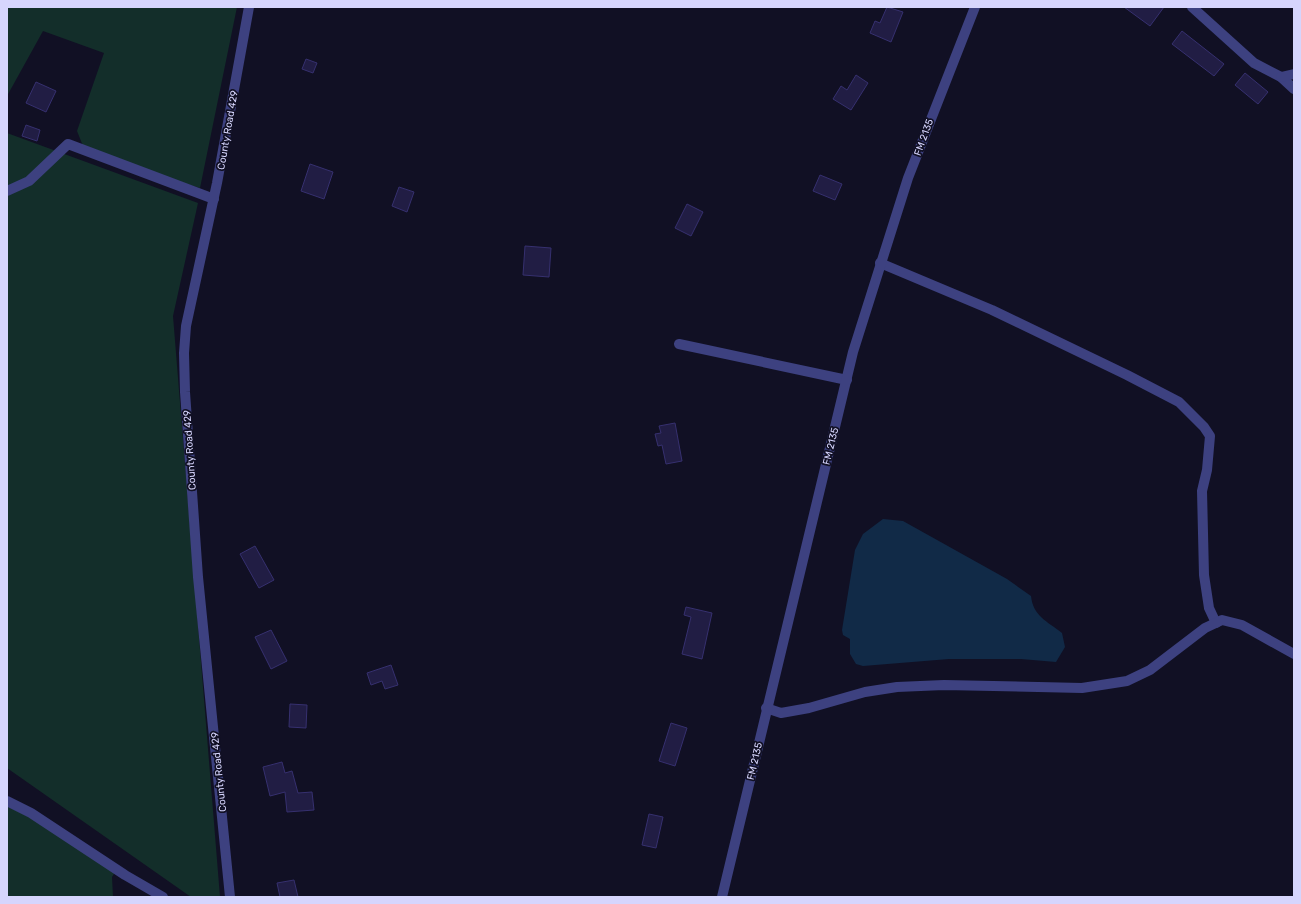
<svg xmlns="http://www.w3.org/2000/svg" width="1301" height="904" viewBox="0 0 1301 904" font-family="Rubik,sans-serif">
  <rect width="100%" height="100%" fill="#111024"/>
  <g fill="#132e2a">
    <polygon points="7,7 237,7 200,188 137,169 83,146 77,131 104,53 43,31 7,96"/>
    <polygon points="7,133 198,203 173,316 220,897 191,897 7,768"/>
    <path d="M7,805C45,824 78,851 115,872L112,877L113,897H7Z"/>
  </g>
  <path fill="#112a47" d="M883,519L903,521L1007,579L1031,596C1033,616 1047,621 1062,633L1065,647L1056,662L1021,659H949L863,666L856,664L850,654V639L843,635L842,630L855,550L863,534Z"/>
  <g fill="#211d44" stroke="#36306f">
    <polygon points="887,7 903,12 891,42 870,33 875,21 880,23"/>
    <polygon points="1124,7 1164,7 1150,26"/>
    <polygon points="1182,31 1224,64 1214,76 1172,44"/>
    <polygon points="306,59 317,63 313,73 302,69"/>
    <polygon points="1245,73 1268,92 1258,104 1235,85"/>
    <polygon points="856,75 868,83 851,110 833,99 841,86 847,90"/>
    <polygon points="36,82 56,91 46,112 26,103"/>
    <polygon points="26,125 40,130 37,141 22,136"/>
    <polygon points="310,164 333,172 324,199 301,191"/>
    <polygon points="820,175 842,184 835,200 813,191"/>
    <polygon points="399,187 414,192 407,212 392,206"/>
    <polygon points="687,204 703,212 691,236 675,228"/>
    <polygon points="525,246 551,248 549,277 523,275"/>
    <polygon points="675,423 682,461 666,464 662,445 658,446 655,434 661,433 659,426"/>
    <polygon points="255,546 274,580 259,588 240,554"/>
    <polygon points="686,607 712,613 702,659 682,654 691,617 684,615"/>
    <polygon points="271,630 287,661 271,669 255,637"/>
    <polygon points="391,665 398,685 385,689 382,681 371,685 367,673"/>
    <polygon points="290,704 307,705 306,728 289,727"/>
    <polygon points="671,723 687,728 675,766 659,761"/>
    <polygon points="282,762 285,773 292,771 298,793 312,792 314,810 287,812 285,792 270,796 263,767"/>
    <polygon points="649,814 663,817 656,848 642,845"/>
    <polygon points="294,880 298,897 280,897 277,883"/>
  </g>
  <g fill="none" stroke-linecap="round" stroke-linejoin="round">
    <g stroke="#3d4180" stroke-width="10">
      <polyline points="1192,7 1254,63 1281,77 1294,89"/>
      <polyline points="1281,77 1294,74"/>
      <polyline points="7,191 29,181 68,144 214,199"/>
      <polyline points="880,263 992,310 1127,375 1179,402 1204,427 1210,436 1207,470 1202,491 1204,575 1209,608 1216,623"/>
      <polyline points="679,344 847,380"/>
      <polyline points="766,708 781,713 809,708 865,692 897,687 944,685 1082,688 1127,681 1150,670 1205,628 1222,620 1242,625 1294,654"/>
      <polyline points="7,801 31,813 125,875 163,897"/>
      <polyline points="230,897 198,577 185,392 184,353 186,326 217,183 249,7"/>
      <polyline points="722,897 853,352 908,178 975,7"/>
    </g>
  </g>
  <g text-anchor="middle" stroke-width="3.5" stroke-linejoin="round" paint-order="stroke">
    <g font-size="10" fill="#d6d5fd" stroke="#111024">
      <text transform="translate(227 130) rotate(-80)" y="4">County Road 429</text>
      <text transform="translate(923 137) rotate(-70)" y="4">FM 2135</text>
      <text transform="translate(830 446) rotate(-76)" y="4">FM 2135</text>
      <text transform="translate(189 450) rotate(-94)" y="4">County Road 429</text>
      <text transform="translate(754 761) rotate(-77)" y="4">FM 2135</text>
      <text transform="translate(218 772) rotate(-96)" y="4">County Road 429</text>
    </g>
  </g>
  <rect width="1301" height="904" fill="none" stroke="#d6d5fd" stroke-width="16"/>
</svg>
